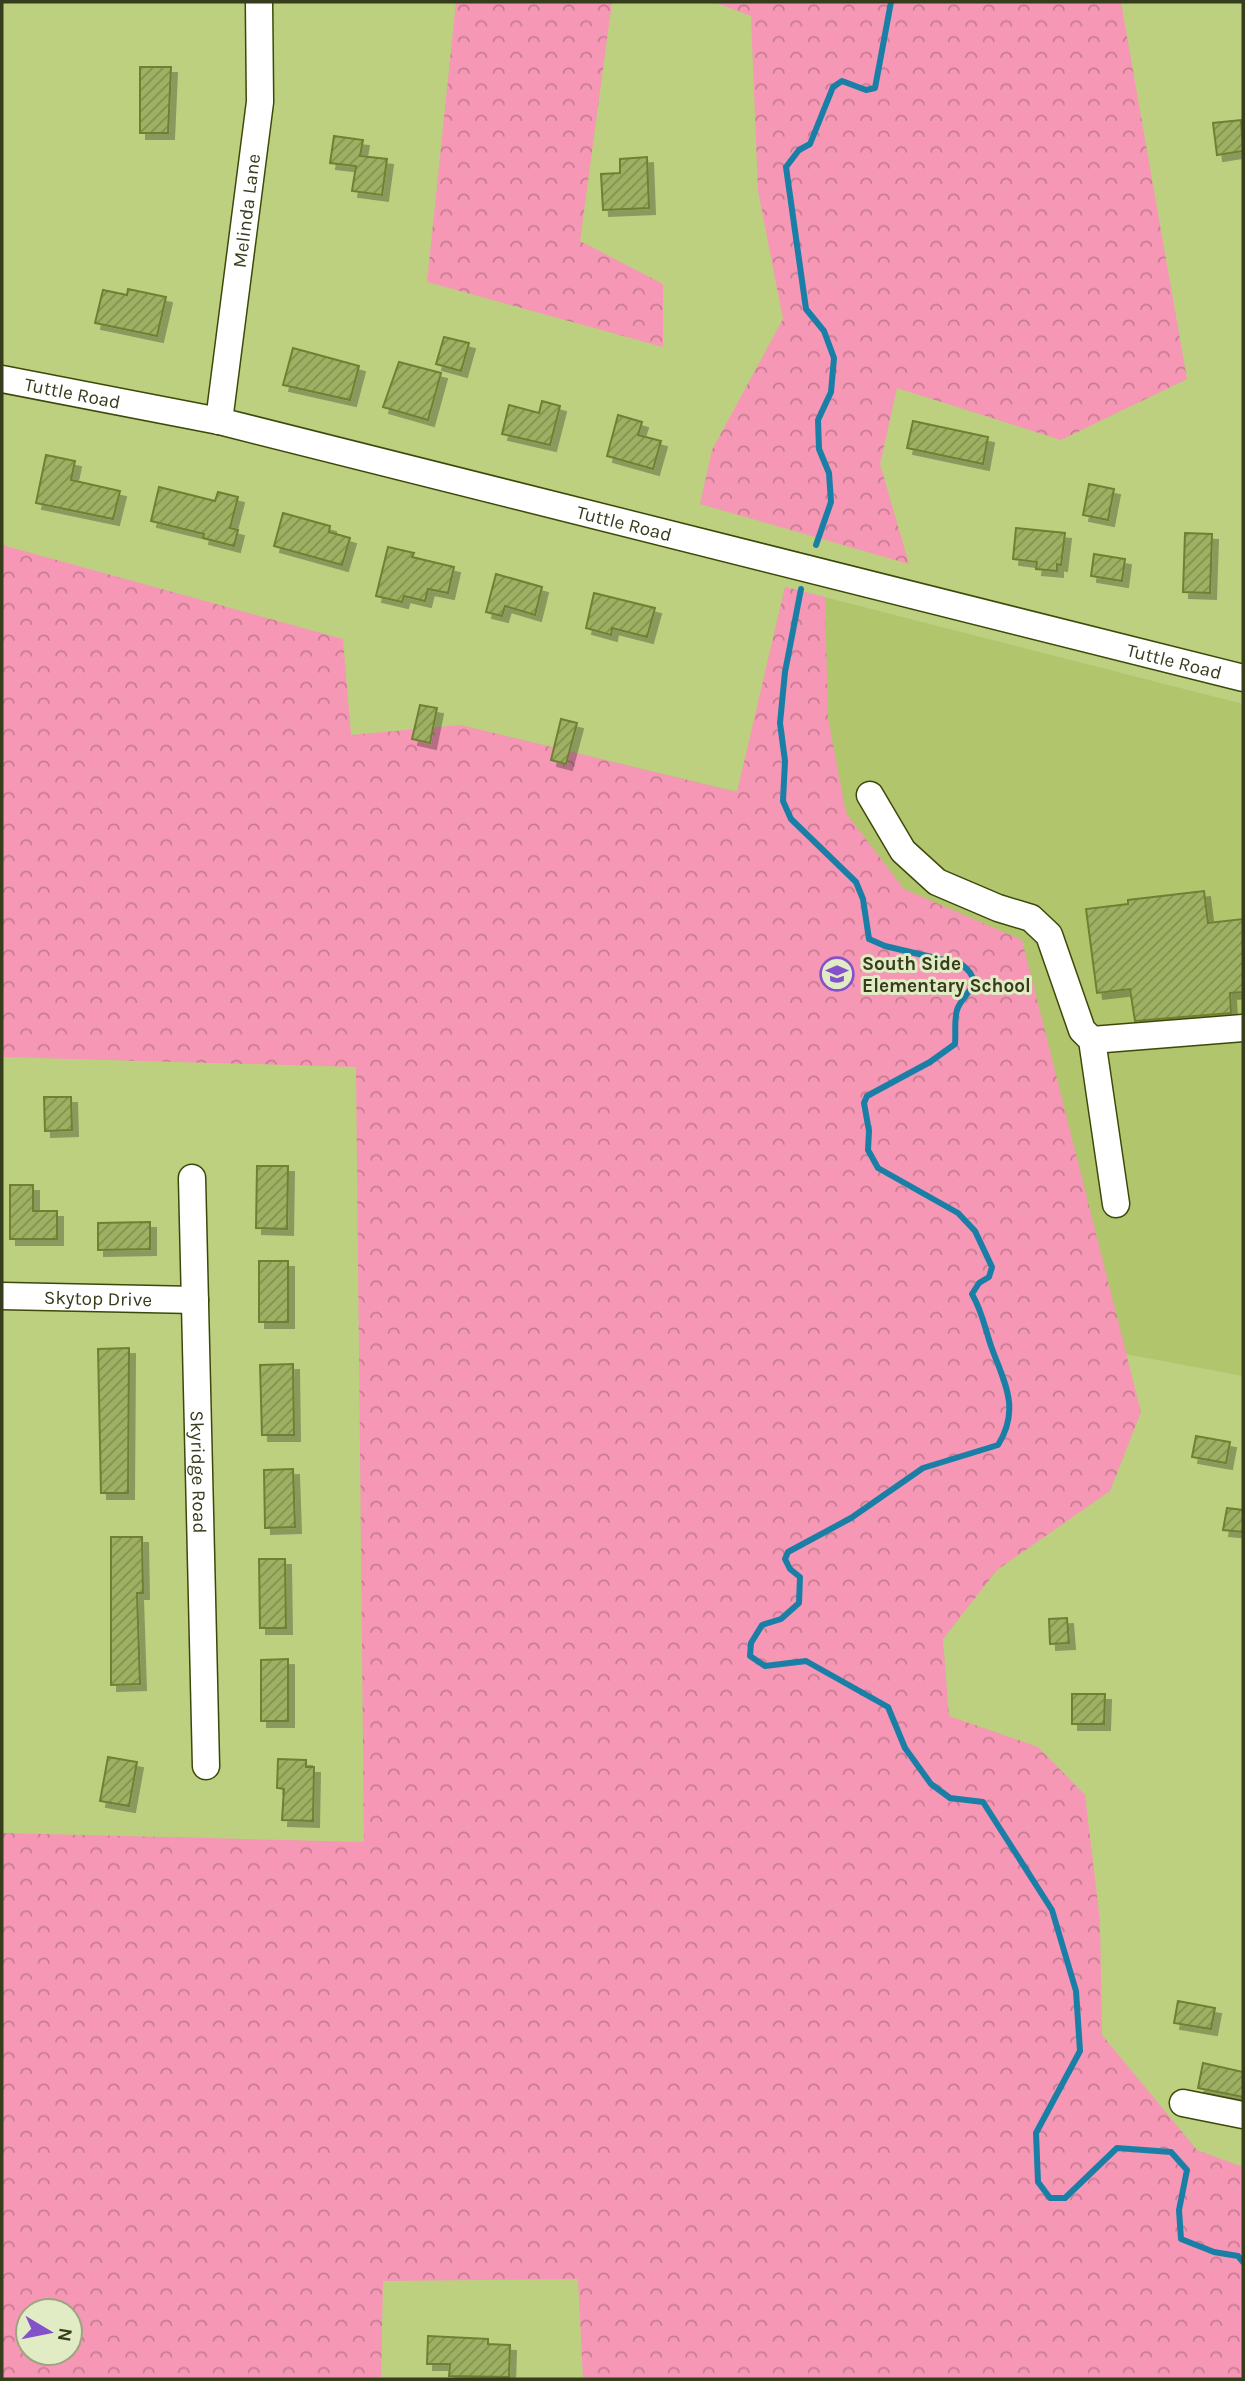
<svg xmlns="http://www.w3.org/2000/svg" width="1245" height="2381" viewBox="0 0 1245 2381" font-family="Karla,sans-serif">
  <defs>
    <pattern id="forest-crowns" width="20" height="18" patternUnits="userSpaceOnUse" patternTransform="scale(1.75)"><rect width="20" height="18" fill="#f597b5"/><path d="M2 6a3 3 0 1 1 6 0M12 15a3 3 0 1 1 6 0" fill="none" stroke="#c77c92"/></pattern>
    <pattern id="building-hatch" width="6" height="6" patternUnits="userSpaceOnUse" patternTransform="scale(1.75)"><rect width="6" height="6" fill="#9eb062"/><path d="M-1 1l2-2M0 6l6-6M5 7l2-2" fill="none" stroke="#829050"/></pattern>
    <filter id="shadow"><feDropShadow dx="6" dy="6" stdDeviation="0" flood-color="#0004"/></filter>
  </defs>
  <rect width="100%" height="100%" fill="#bcd080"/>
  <polygon fill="#b1c56d" points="785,587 1243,704 1243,1376 1077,1345 409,1157 460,725 738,792"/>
  <g fill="url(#forest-crowns)" fill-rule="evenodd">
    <polygon points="456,2 612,2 580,241 663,284 663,347 427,282"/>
    <polygon points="714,2 1121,2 1187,379 1061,440 897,388 880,464 909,564 700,504 712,450 783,319 758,191 751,16"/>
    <path d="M2,545L343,639L351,735L460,725L737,792L785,587L825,597L828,718L846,813L904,889L1022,940L1141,1412L1110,1491L997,1570L943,1639L949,1716L1038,1747L1085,1795L1100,1921L1102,2035L1197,2150L1243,2167V2379H583L578,2279L383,2281L381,2379H2V1833L364,1842L356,1067L2,1057ZM28,2311H70V2353H28Z"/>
  </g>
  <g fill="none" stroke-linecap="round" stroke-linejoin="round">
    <g stroke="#1a7fa6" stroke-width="6">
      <polyline points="816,545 831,502 829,473 819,449 818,420 831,392 834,358 824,331 806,309 786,167 799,150 810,144 833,87 842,81 866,90 875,88 891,2"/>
      <path d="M801,589L785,672L780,723L785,761L783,801L791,819L856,882L863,899L869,939L885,946L961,964C988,984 963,992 957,1010C954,1020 956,1033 955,1044L930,1062L867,1096L864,1103L869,1131L868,1150L878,1168L958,1213L975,1231L992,1267L989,1277L979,1283L972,1294C982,1311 985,1328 991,1346C1004,1382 1021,1408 998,1445L923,1468L851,1518L788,1552L785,1559L790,1569L800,1577L799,1603L781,1619L762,1625L751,1643L750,1656L765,1666L806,1661L888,1707L905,1748L931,1784L950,1798L983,1802L1052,1910L1076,1991L1080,2051L1036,2133L1038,2182L1050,2198H1065L1117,2148L1171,2152L1187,2170L1179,2210L1181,2239L1214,2252L1238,2256L1243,2262"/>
    </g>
  </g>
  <g fill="url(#building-hatch)" stroke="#708032" stroke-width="2" filter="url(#shadow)">
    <polygon points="140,67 171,67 168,133 140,133"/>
    <polygon points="1241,120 1243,151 1217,155 1213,123"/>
    <polygon points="334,136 363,140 360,156 387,159 382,195 352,191 356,166 330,163"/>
    <polygon points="647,157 649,208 603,210 601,174 620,173 620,159"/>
    <polygon points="128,289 166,297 157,336 95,323 103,290 127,295"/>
    <polygon points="444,337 469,343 461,371 436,364"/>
    <polygon points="293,348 359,366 350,400 283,385"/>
    <polygon points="399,362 441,373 428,420 383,407"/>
    <polygon points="542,401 560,406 550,445 502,434 509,405 539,413"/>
    <polygon points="618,415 642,422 638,435 661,441 653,469 607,456"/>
    <polygon points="913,421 988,437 983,464 907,448"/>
    <polygon points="46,455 75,461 71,480 120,491 113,519 36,503"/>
    <polygon points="1089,484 1114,489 1108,520 1083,515"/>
    <polygon points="159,487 215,501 218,492 238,497 230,528 238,530 234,546 203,538 204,534 151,521"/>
    <polygon points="283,513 330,526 329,532 350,538 342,565 274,546"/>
    <polygon points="1016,528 1065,533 1061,565 1057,564 1057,571 1036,569 1037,562 1013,559"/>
    <polygon points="1185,533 1212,534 1210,593 1183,592"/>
    <polygon points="388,547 414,553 412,557 454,567 448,593 428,589 425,601 404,596 402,602 376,596"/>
    <polygon points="1094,554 1125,559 1122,581 1091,576"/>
    <polygon points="496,574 542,587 535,615 505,606 502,616 486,612"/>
    <polygon points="594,593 655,608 647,637 612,628 611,635 586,628"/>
    <polygon points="420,705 437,708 430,743 412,739"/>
    <polygon points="561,719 577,723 566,764 551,760"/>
    <polygon points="1204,891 1208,923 1243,919 1243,992 1230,993 1231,1013 1135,1021 1130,989 1097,993 1086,909 1128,904 1128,900"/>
    <polygon points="44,1097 71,1097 72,1130 45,1131"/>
    <polygon points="257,1166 288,1166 287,1229 256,1228"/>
    <polygon points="10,1185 33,1185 33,1211 57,1211 57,1239 10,1239"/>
    <polygon points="150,1222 150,1249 98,1250 98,1223"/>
    <rect x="259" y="1261" width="29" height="61"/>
    <polygon points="129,1348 128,1493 101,1493 98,1349"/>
    <polygon points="293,1364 294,1435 262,1435 260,1365"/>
    <polygon points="1196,1436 1230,1442 1226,1463 1192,1457"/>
    <polygon points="293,1469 295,1527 265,1528 264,1470"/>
    <polygon points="1227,1508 1243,1510 1243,1532 1223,1530"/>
    <polygon points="111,1537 142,1537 143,1593 137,1593 140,1684 111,1685"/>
    <polygon points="259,1559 285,1559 286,1628 260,1628"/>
    <polygon points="1067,1618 1069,1643 1050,1644 1049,1619"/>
    <polygon points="288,1659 288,1721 261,1721 261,1660"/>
    <polygon points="1072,1694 1105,1694 1104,1724 1072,1724"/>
    <polygon points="108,1757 137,1762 129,1806 100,1801"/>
    <polygon points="278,1759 306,1760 306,1767 314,1767 313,1821 282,1820 284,1789 277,1788"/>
    <polygon points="1178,2001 1215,2008 1211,2029 1174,2023"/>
    <polygon points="1203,2063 1243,2072 1243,2097 1198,2088"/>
    <polygon points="428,2336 488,2339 488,2344 510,2345 509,2377 449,2376 450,2364 427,2364"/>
  </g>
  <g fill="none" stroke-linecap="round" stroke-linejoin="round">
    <defs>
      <g id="minor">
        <path id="s1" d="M2,379L219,421L1243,678"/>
        <path id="s2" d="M219,421L260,102L259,2"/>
        <polyline points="870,795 903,851 937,882 998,908 1031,918 1049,935 1082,1030 1092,1040 1116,1204"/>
        <polyline points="1092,1040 1243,1028"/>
        <path id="s3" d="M192,1178L206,1766"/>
        <path id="s4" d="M2,1296L195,1300"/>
        <polyline points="1183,2103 1243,2115"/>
      </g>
    </defs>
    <use href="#minor" stroke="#3d4909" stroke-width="29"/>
    <use href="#minor" stroke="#fff" stroke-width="26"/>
  </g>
  <defs>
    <symbol id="school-ring" viewBox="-11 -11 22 22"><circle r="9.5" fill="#e1ebc4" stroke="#8351c9" stroke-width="1.5"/><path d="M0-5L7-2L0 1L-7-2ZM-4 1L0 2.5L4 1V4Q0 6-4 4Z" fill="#8351c9"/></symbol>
  </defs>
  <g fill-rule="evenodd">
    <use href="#school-ring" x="818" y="955" width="38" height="38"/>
  </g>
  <g text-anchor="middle" stroke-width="6" stroke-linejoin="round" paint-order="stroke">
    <g font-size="19" fill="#353d1c" stroke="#e1ebc4">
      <text dy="7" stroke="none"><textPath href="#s2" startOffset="212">Melinda Lane</textPath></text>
      <text dy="7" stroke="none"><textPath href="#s1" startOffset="72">Tuttle Road</textPath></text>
      <text dy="7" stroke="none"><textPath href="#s1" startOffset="639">Tuttle Road</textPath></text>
      <text dy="7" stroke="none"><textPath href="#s1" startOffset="1206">Tuttle Road</textPath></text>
      <text dy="7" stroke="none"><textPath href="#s4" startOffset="96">Skytop Drive</textPath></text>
      <text dy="7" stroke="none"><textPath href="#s3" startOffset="294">Skyridge Road</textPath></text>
    </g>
    <g font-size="19" font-weight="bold" fill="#353d1c" stroke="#e1ebc4" text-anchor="start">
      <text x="862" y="970">South Side<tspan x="862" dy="22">Elementary School</tspan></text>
    </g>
  </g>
  <rect width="1245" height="2381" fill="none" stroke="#353d1c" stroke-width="7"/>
  <g transform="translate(49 2332) rotate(100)"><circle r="33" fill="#e1ebc4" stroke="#9ca581" stroke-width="2"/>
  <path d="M0-5L12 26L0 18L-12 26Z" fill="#8351c9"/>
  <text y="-10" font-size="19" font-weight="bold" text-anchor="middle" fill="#353d1c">N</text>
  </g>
</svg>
